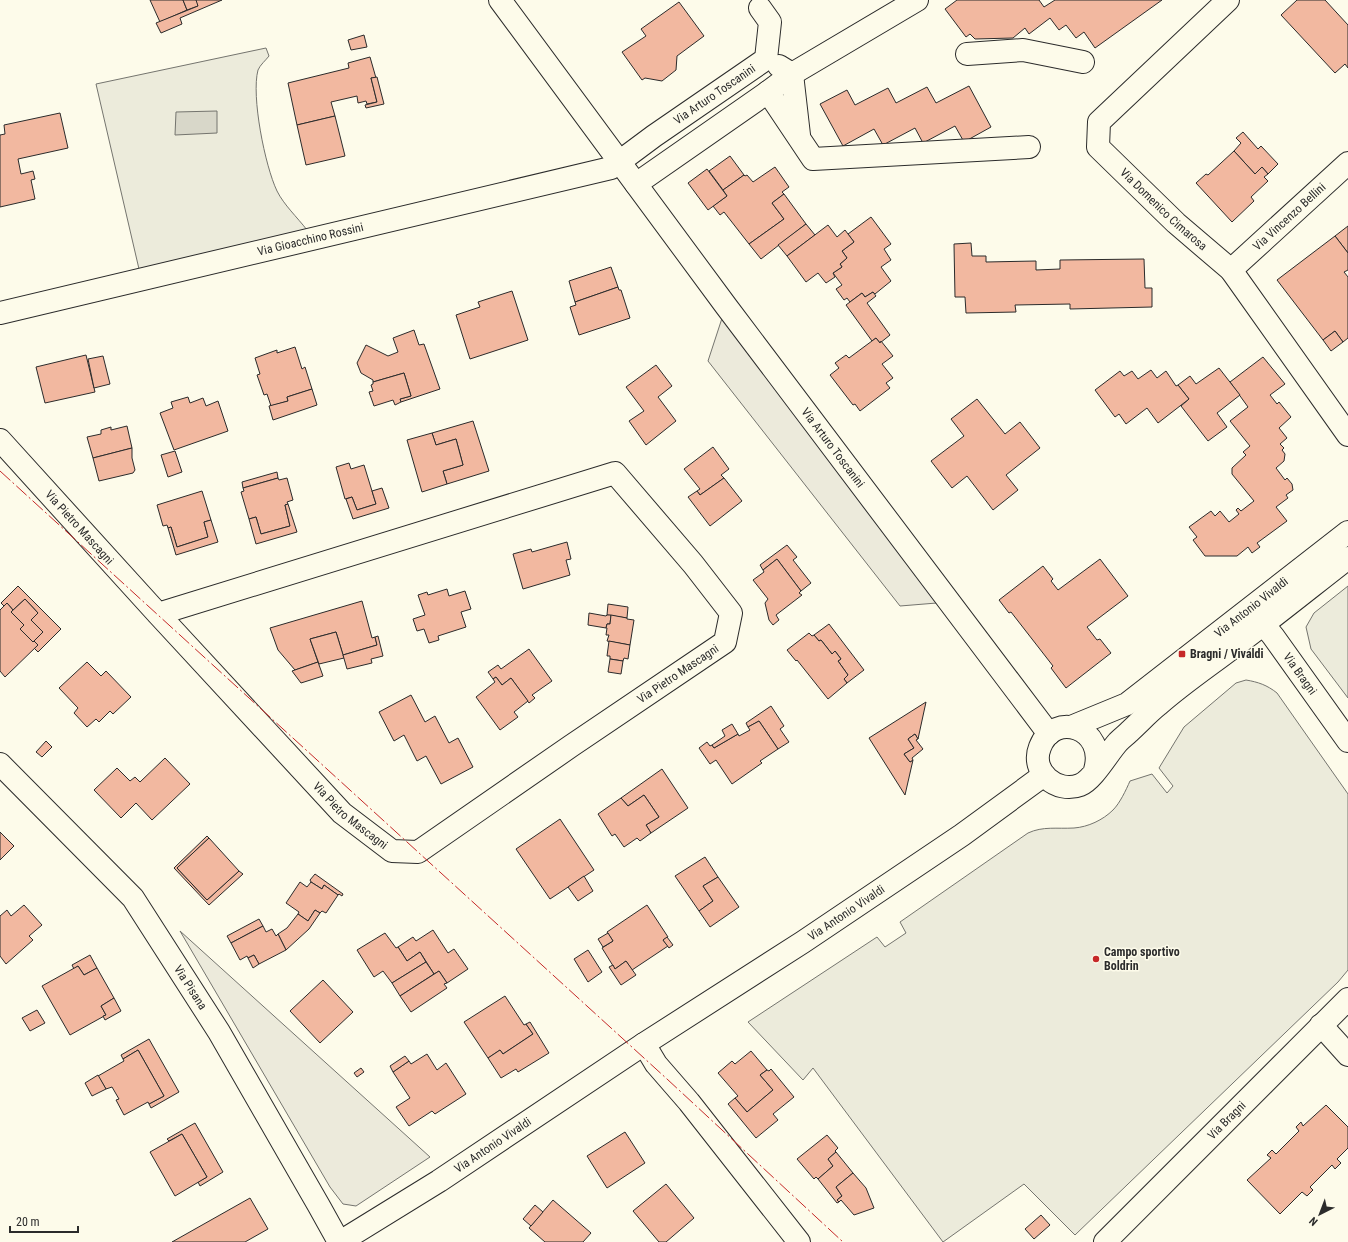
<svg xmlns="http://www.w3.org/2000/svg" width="1348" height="1242" viewBox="0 0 1348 1242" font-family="'Roboto Condensed',sans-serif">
  <rect width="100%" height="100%" fill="#fdfbea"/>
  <g fill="#ecebdb" stroke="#74746e">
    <path d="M266,48L269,56C266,60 260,65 258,70C251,96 265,166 277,191C284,205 297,217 307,230L139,269L96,84Z"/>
    <polygon points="1348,586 1348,698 1311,649 1306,627 1314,613"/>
    <path d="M1246,680C1258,682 1267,685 1277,693L1348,794V970L1338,982L1075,1235L1024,1184L943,1242L813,1068L803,1080L748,1022L877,937L885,947L906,933L900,922L1028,833C1043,826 1057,829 1074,828C1088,827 1103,820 1113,810C1120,803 1126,790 1130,781L1152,774L1167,793L1173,786L1159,768L1184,727L1236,683Z"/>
  </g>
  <g fill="#eceadb" stroke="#74746e">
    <polygon points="726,306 949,602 900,606 708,361"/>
    <polygon points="180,931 430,1157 356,1206 343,1204 330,1187"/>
  </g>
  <polygon fill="#d8d7c9" stroke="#74746e" points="217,111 217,133 175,135 176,112"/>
  <g fill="#f2b8a0" stroke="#2b2b2b">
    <polygon points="150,0 183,0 187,10 160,22"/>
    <polygon points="183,0 197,0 198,6 187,10"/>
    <polygon points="196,0 222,0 180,18 182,24 161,33 156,23 198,6"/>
    <polygon points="957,0 1039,0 1044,7 1055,0 1162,0 1095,48 1084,32 1076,38 1066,25 1059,30 1050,18 1029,34 1025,28 1013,38 975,39 970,34 966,37 945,9"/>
    <polygon points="1297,0 1325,0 1348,25 1348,68 1345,64 1335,73 1281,15"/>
    <polygon points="679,2 704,36 677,56 676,70 662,81 645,78 642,80 622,52 646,36 641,29"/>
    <polygon points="364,35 367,47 351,50 348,40"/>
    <polygon points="370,57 376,78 371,78 377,102 367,104 366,101 358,103 357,96 331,102 335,116 297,125 288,83 349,68 348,63"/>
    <polygon points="377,77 384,104 366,108 365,105 377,102 371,78"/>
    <polygon points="969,86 991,127 964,142 955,126 923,143 915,128 883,145 874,129 843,146 820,104 847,90 855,105 888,88 896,103 927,87 936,103"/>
    <polygon points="60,113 68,148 18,159 21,174 33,171 35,179 31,180 35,199 0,207 0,135 5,134 4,125"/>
    <polygon points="335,116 345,156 306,165 297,125"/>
    <polygon points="1243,132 1258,149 1261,146 1278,164 1268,174 1262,167 1255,174 1234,151 1241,143 1236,138"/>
    <polygon points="1234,151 1255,174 1262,167 1268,174 1264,177 1268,181 1251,197 1254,201 1232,222 1196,183 1206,174 1208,175"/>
    <polygon points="730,156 744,175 723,190 709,171"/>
    <polygon points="775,167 789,187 782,192 784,194 772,203 784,219 749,244 724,212 720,215 713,206 727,196 723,190 744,175 745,176 747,175 753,182"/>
    <polygon points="707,169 727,196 708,210 688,183"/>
    <polygon points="784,194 806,224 761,259 749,244 784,219 772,203"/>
    <polygon points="871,217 891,244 884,249 891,260 881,267 891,281 875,294 873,292 865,297 862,293 850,302 847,298 844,300 836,289 842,285 833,273 842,267 840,264 847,258 842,251 854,242 848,234"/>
    <polygon points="806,224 815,235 787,256 778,245"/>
    <polygon points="828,225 837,237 845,230 854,242 842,251 847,258 840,264 842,267 833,273 835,277 826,283 818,273 806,282 787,256"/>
    <polygon points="1348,226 1348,253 1335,236"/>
    <polygon points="1335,236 1348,253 1348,270 1344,272 1348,277 1348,338 1343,342 1335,331 1323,340 1277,280"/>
    <polygon points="971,243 972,256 986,256 986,262 1036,261 1036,270 1060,269 1060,260 1144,259 1145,288 1152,288 1152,307 1070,309 1070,304 1015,305 1016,312 966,313 965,297 955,297 954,244"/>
    <polygon points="611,267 618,287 575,302 569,281"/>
    <polygon points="618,287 619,290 621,290 630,318 579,335 570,307 576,305 575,302"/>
    <polygon points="512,291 528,340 470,359 456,315 480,307 478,302"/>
    <polygon points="873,292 876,296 867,303 890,335 880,343 876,338 872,341 846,305 862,293 865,297"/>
    <polygon points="414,330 419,345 424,344 440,389 401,402 400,399 411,396 404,373 373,382 373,380 361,373 357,363 366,345 388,356 398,352 393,338"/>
    <polygon points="1335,331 1343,342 1331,351 1323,340"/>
    <polygon points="876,338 880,343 881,341 893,356 882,364 893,378 886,383 890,388 860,411 855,404 853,405 830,375 839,368 835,363 846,355 849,358"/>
    <polygon points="295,347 302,369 305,367 312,389 287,397 288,401 271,406 267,394 264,395 257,375 260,374 255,358 277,350 277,353"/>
    <polygon points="86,355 95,392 45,403 36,367"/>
    <polygon points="103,356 110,384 94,388 88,359"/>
    <polygon points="1263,357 1285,384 1270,395 1277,404 1279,402 1291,417 1279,428 1287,438 1280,444 1284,448 1282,450 1285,454 1284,461 1276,468 1285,480 1287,478 1292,484 1293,490 1286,495 1288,498 1276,507 1287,521 1257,543 1260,547 1252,553 1248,547 1237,556 1205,556 1193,540 1197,537 1189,527 1211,511 1215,516 1220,511 1229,522 1239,514 1236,510 1238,508 1241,511 1254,501 1232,474 1232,468 1246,455 1243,452 1250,446 1230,421 1248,407 1230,382"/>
    <polygon points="656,365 672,386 658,397 676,421 646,445 629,421 644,411 626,387"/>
    <polygon points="1219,368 1240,395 1217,413 1227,427 1208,441 1181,406 1189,399 1178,385 1190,376 1196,384"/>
    <polygon points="1151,370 1157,378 1166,371 1176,386 1178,385 1189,399 1158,423 1147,408 1126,424 1119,414 1115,417 1095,390 1120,371 1124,376 1132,371 1138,379"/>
    <polygon points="404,373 411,396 400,399 401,402 395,405 393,400 374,406 369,392 373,391 371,385 373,384 373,382"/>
    <polygon points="312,389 317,405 273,420 269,406 288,401 287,397"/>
    <polygon points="188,397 190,403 203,398 206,406 218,401 228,431 174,450 160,413 173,408 171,402"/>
    <polygon points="977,399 1005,434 1020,422 1040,448 1006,475 1018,490 993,510 967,476 952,488 931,461 964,436 951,419"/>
    <polygon points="473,421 489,471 447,484 443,471 463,465 456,439 436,445 432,433"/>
    <polygon points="127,426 132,448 93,458 87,437 101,434 101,430 111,427 111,430"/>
    <polygon points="432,433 436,445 456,439 463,465 443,471 447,484 422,492 407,440"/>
    <polygon points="713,447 729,469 721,475 724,478 700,495 697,491 700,489 684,469"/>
    <polygon points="132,448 132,458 135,470 133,473 99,481 93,458"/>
    <polygon points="175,451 182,472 168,477 161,455"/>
    <polygon points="349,463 351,469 364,465 376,504 357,510 352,497 345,499 336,467"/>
    <polygon points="277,472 278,478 243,488 242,482"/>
    <polygon points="278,478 279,480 287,478 293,500 287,502 288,504 285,505 290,526 261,534 256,517 249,519 241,492 244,491 243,488"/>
    <polygon points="724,478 742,501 710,526 688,497 697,491 700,495"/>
    <polygon points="382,488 389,508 353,519 346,499 352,497 357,510 376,504 372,491"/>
    <polygon points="202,491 211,520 204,522 208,537 177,547 171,527 168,528 167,525 163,526 157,505"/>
    <polygon points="288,504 297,532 256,544 249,519 256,517 261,534 290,526 285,505"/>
    <polygon points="211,520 218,542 176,555 168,528 171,527 177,547 208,537 204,522"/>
    <polygon points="567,542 571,559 566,560 570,575 523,589 513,554 531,549 532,552"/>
    <polygon points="787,545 797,557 793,560 811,583 801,591 777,559 763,570 760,565"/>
    <polygon points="777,559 801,591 799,593 802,595 776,615 779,620 773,625 769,620 765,603 768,599 753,580 764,572 763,570"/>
    <polygon points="1100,559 1128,596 1087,627 1097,640 1100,639 1111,653 1066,688 1051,668 1053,666 1011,612 1009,613 999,600 1043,566 1053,579 1051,581 1058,590"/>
    <polygon points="18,586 61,629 38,652 34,648 38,645 34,641 43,632 31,620 38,613 25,599 13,610 7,603 4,606 1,603"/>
    <polygon points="447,589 449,596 465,591 471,609 461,612 466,627 438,636 439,640 429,643 424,629 417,631 413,619 425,615 418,595 427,592 428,595"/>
    <polygon points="25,599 38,613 31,620 43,632 33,642 20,629 24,625 11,612"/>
    <polygon points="362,601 372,638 375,637 377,645 343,655 336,632 310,639 318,662 295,670 278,650 270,628"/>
    <polygon points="7,603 13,610 11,612 24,625 20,629 33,642 34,641 38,645 5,677 0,671 0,610"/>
    <polygon points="608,604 628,607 627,618 607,615"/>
    <polygon points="589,613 606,616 607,615 611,615 610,624 607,624 606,628 588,625"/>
    <polygon points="611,615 627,618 627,619 634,620 630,645 607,641 609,635 606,635 607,628 606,628 607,624 610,624"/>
    <polygon points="829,624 864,670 847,683 844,679 848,675 838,661 841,659 835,651 832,654 821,640 819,641 814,635"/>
    <polygon points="336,632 344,658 319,664 310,639"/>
    <polygon points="809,633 812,636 814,635 819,641 821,640 832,654 835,651 841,659 838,661 848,675 844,679 847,683 828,699 797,660 796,661 787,650"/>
    <polygon points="378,636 383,656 371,659 372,663 347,669 343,655 377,645 375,637"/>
    <polygon points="609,641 630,645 628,659 624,658 623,661 610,659 610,656 607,656"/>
    <polygon points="529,649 552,681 532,695 535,698 529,703 511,678 502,685 496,677 493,679 488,672 498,665 501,669"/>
    <polygon points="610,659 623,661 621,674 608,672"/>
    <polygon points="87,662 101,676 106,671 131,697 113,714 110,711 99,722 96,719 87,727 74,713 78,708 59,688"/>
    <polygon points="318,662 323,676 301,683 292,671"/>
    <polygon points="496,677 502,685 511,678 528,701 514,712 518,717 500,730 476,697 495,682 493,679"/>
    <polygon points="411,695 425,722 435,716 449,743 458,738 473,767 441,784 426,756 417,761 404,735 394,741 379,712"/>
    <polygon points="926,702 918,739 915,734 908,739 914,748 904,754 910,762 913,760 905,795 869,738"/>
    <polygon points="771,706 784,726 780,729 789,742 778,749 759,721 748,727 746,723"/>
    <polygon points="759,721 778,749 760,761 762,763 732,784 716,760 710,764 699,748 707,742 710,746 712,745 714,748 738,734 739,736 750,730 748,727"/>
    <polygon points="732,724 738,734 714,748 712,745 725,736 722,730"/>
    <polygon points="915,734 918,739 916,740 923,749 912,758 913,760 910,762 904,754 914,748 908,739"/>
    <polygon points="46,741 52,747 42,757 36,752"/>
    <polygon points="165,758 190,784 152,820 136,803 121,818 94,790 117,768 130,781 135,777 140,782"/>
    <polygon points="662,769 688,808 651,833 646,825 659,817 644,795 628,806 621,798"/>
    <polygon points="644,795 659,817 646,825 651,833 640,841 637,838 624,847 615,834 612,836 598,814 621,798 628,806"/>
    <polygon points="560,819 594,870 550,899 516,849"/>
    <polygon points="0,832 14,846 0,860"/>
    <polygon points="207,836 209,838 177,868 207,900 239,871 243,874 209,905 174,868"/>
    <polygon points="209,838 239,871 207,900 177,868"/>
    <polygon points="705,857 718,877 703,886 713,901 699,911 675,876"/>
    <polygon points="315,874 343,894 342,896 339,894 338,895 324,885 322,889 311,882 310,880"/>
    <polygon points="584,876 593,891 578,901 568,887"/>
    <polygon points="718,877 739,907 710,927 699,911 713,901 703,886"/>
    <polygon points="300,882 307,887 311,882 322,889 324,885 338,895 326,913 322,911 320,913 315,910 308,921 298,914 299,912 286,903"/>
    <polygon points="24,905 42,925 29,936 33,940 6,964 0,956 0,916 7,910 11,916"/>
    <polygon points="647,905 668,937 663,940 668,946 632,970 626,961 615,969 602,948 613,941 607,932"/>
    <polygon points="315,910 320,913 309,929 286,950 278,934 287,928 298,914 308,921"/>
    <polygon points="259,919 263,926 231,943 227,936"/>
    <polygon points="263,926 266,932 272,929 276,936 278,934 286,950 259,964 254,955 248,958 247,956 240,960 231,943"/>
    <polygon points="433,930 448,953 454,949 468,969 447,983 439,971 434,974 420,952 407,961 398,947 413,937 416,941"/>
    <polygon points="385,933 396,948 398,947 407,961 420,952 426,962 392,983 383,971 374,977 357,950"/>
    <polygon points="608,933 613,941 603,947 598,939"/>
    <polygon points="667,937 673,945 669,948 663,940"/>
    <polygon points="588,950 602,972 588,982 574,959"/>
    <polygon points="90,955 97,968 84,975 78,966 74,969 72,965"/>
    <polygon points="254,955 259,964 253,968 248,958"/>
    <polygon points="626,961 636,975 621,985 609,967 613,965 615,969"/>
    <polygon points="426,962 434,974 400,996 392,983"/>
    <polygon points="78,966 84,975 97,968 114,998 101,1006 106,1015 70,1035 42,986"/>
    <polygon points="439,971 447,983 444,984 447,988 411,1012 400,996"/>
    <polygon points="323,980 353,1012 320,1043 290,1011"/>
    <polygon points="505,996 524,1025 526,1024 533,1034 503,1054 500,1050 488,1058 464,1022"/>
    <polygon points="114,998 121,1011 105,1020 103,1016 106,1015 101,1006"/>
    <polygon points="37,1010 45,1023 30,1031 22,1018"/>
    <polygon points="530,1022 549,1053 518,1072 516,1069 501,1078 488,1058 500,1050 503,1054 533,1034 526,1024"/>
    <polygon points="149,1039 179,1092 151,1108 149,1104 164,1096 138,1050 123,1059 121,1055"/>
    <polygon points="138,1050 164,1096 149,1104 148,1102 124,1115 116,1100 119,1099 112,1087 106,1089 98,1076 124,1061 123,1059"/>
    <polygon points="751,1051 767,1070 760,1075 773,1090 747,1112 735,1098 738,1096 718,1073 732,1061 735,1064"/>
    <polygon points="427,1054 437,1070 446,1063 466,1094 435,1114 432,1111 409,1126 396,1107 410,1098 393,1072 409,1061 411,1064"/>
    <polygon points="405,1056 409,1061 393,1072 390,1066"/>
    <polygon points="361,1068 364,1072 357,1077 354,1073"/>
    <polygon points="771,1069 794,1097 773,1114 778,1120 756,1138 728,1104 735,1098 747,1112 773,1090 760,1075 767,1070 769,1071"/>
    <polygon points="98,1075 106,1089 92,1096 85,1083"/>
    <polygon points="1326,1105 1348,1127 1348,1148 1337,1159 1341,1163 1335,1169 1332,1165 1310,1187 1313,1190 1307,1196 1302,1192 1280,1214 1247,1180 1271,1158 1267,1155 1272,1150 1276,1154 1299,1131 1296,1127 1301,1122 1303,1126"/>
    <polygon points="195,1123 223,1172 200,1186 198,1182 207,1177 182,1134 169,1141 167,1139"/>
    <polygon points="625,1132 645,1163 607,1188 587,1156"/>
    <polygon points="182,1134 207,1177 175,1196 150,1152"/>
    <polygon points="827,1135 838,1148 835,1151 836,1152 828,1159 833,1166 818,1179 816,1177 814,1179 797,1159"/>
    <polygon points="836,1152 853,1173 836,1187 842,1196 837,1200 839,1202 837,1203 818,1179 833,1166 828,1159"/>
    <polygon points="853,1173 866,1188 874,1208 854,1215 841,1200 839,1202 837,1200 842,1196 836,1187"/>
    <polygon points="666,1184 694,1218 666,1242 659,1242 633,1211"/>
    <polygon points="250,1198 268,1229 245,1242 172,1242"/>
    <polygon points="553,1200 591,1233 583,1242 545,1242 529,1228"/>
    <polygon points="535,1205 543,1212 531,1226 523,1219"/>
    <polygon points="1041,1215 1050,1225 1034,1239 1025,1229"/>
  </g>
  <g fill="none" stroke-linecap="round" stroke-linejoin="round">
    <defs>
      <g id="minor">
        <path id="s1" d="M500,0L726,306L1049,734"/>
        <path id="s2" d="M1228,0L1099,122L1098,147L1176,223L1231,270L1348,435"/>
        <polyline points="967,54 1023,50 1083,62"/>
        <polyline points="779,66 792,74 917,0"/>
        <polyline points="792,74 799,135"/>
        <polyline points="768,92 813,159 1029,147"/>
        <polyline points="636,184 768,92 792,74"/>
        <path id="s3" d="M1231,270L1348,163"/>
        <path id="s4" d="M0,313L611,168L654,136L766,59L770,22L760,8"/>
        <path id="s5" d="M0,440L158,614L342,813L392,851L418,852L571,746L725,642L731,613L693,564L615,473L158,614"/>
        <path id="s6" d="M1255,614L1273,636L1348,741"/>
        <path id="s7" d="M1071,727L1127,704L1348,532"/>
        <path id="s8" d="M0,764L133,898L219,1032L319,1206L339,1242"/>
        <path d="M1095,770C1107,728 1054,710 1040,747C1030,772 1057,794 1080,785C1093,780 1108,753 1118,742C1122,738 1126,735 1129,732C1139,723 1148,713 1158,705C1184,682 1213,663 1240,642C1276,615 1312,586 1348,558"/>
        <polyline points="1321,1025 1348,1055"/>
        <polyline points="644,1044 656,1064 689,1102 799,1242"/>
        <path id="s9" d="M340,1242L439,1181L644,1044L803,942L962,835L1044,775"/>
        <path id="s10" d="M1105,1242L1348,999"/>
      </g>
    </defs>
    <use href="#minor" stroke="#2b2b2b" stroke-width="24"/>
    <use href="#minor" stroke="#fdfbea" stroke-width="22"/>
    <polyline stroke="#c62828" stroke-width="1" stroke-dasharray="14 3 2 3" stroke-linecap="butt" points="0,471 667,1079 843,1242"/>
  </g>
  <g fill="#c62828" stroke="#fdfbea" stroke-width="1.5">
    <rect x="1178" y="650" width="8" height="8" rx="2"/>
    <circle cx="1096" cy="959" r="4"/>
  </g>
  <g text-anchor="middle" stroke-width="3" stroke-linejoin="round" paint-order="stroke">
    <g font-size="12" fill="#2b2b2b" stroke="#fdfbea">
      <text dy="4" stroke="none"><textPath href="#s4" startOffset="755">Via Arturo Toscanini</textPath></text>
      <text dy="4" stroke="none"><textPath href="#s2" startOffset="293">Via Domenico Cimarosa</textPath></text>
      <text dy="4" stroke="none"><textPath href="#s3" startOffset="79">Via Vincenzo Bellini</textPath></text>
      <text dy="4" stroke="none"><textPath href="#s4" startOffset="319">Via Gioacchino Rossini</textPath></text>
      <text dy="4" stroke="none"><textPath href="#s1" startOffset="558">Via Arturo Toscanini</textPath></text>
      <text dy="4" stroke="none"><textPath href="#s5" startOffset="118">Via Pietro Mascagni</textPath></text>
      <text dy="4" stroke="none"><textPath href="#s7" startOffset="218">Via Antonio Vivaldi</textPath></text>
      <text dy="4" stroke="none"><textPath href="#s5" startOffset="910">Via Pietro Mascagni</textPath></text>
      <text dy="4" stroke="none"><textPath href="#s6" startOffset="75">Via Bragni</textPath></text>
      <text dy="4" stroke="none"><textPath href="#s5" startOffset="514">Via Pietro Mascagni</textPath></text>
      <text dy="4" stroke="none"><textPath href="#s9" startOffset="604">Via Antonio Vivaldi</textPath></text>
      <text dy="4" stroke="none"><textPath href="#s8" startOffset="295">Via Pisana</textPath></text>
      <text dy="4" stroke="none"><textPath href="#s10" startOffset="172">Via Bragni</textPath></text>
      <text dy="4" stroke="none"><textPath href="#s9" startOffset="181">Via Antonio Vivaldi</textPath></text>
    </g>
    <g font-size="12" font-weight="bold" fill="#2b2b2b" stroke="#fdfbea" text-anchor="start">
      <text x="1190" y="658">Bragni / Vivaldi</text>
      <text x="1104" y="956">Campo sportivo<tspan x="1104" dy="14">Boldrin</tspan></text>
    </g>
  </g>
  <g transform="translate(1320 1214) rotate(222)" stroke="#fdfbea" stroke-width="3" paint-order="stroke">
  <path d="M0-3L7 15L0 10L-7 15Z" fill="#2b2b2b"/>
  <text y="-6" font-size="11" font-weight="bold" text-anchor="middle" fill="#2b2b2b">N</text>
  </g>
  <path d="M10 1226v6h68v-6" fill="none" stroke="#2b2b2b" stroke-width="2"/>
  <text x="16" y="1226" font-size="12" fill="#2b2b2b" stroke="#fdfbea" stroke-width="3" paint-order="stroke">20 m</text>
</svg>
